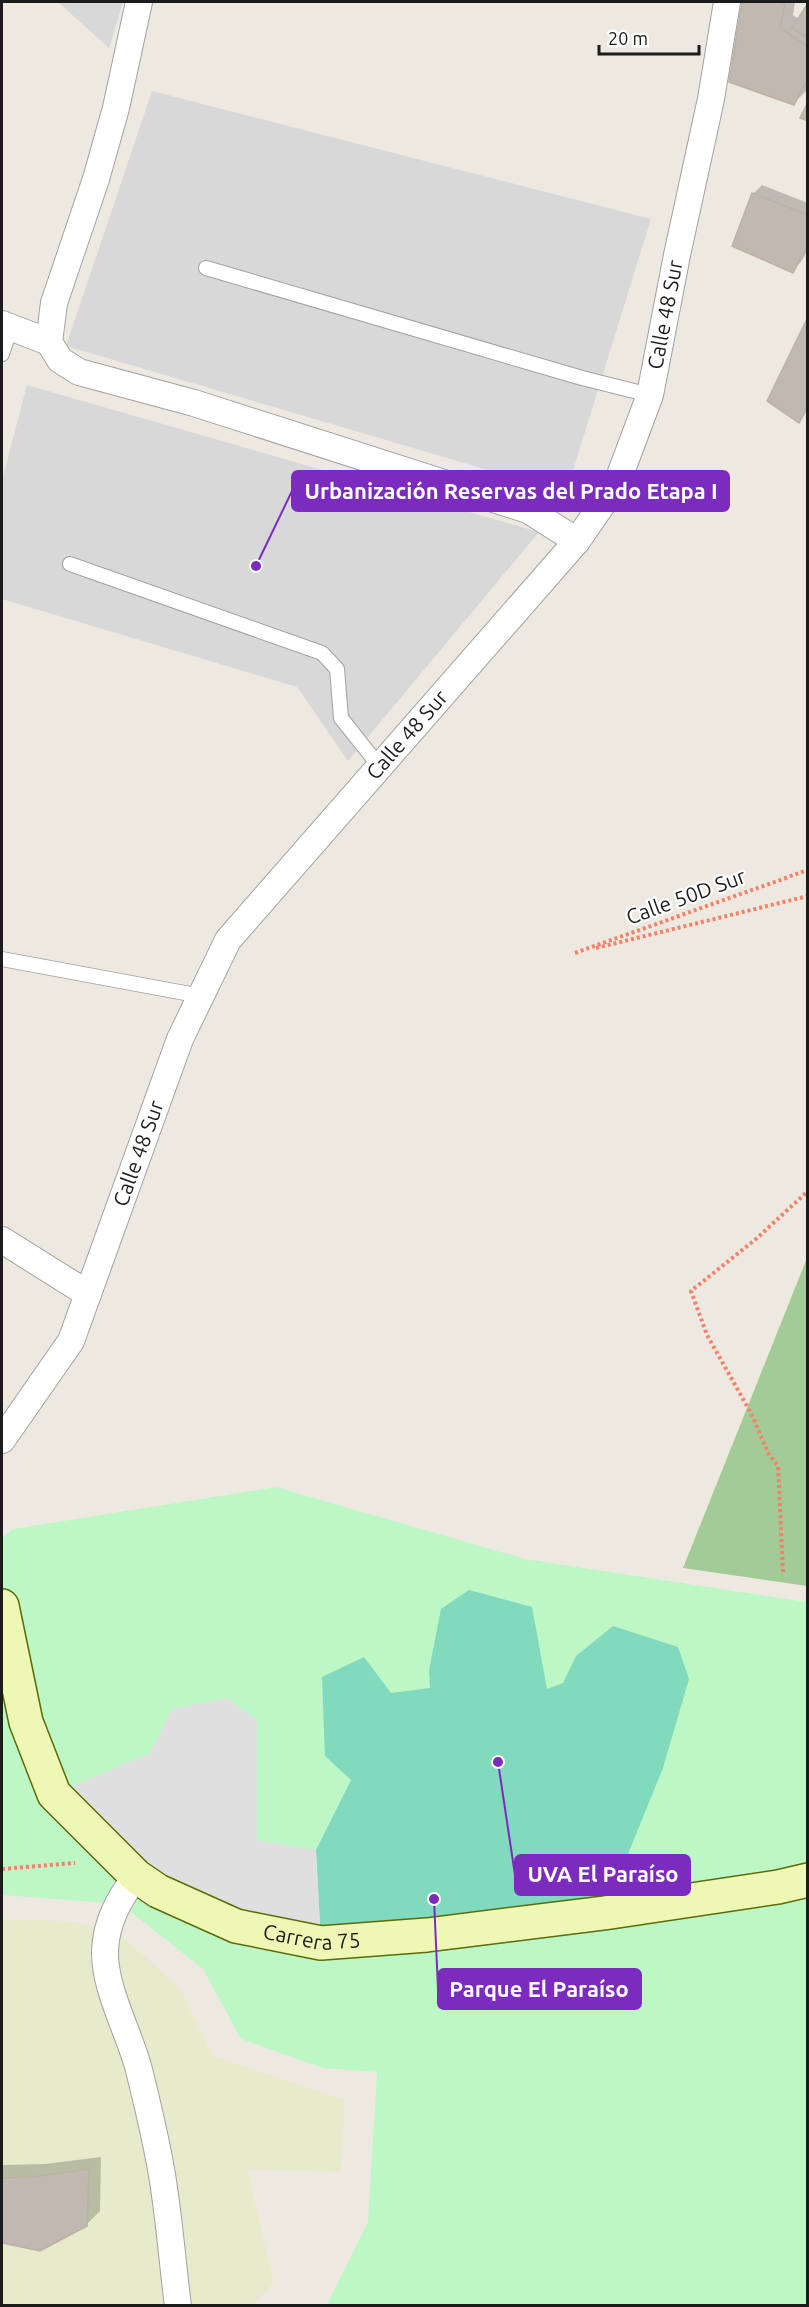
<svg xmlns="http://www.w3.org/2000/svg" width="809" height="2307" viewBox="0 0 809 2307" font-family="Ubuntu,sans-serif">
  <rect width="100%" height="100%" fill="#ede9e1"/>
  <g fill="#d9d8d8">
    <polygon points="58,2 123,2 109,48"/>
    <polygon points="152,91 651,219 566,493 66,346"/>
    <polygon points="27,385 539,532 348,761 297,687 2,599 2,480"/>
  </g>
  <polygon fill="#e7ebcc" points="2,1919 68,1921 115,1930 180,1988 213,2056 345,2100 341,2172 247,2169 274,2282 252,2305 2,2306"/>
  <polygon fill="#a3cb97" points="807,1258 807,1586 683,1568"/>
  <polygon fill="#bef7c6" points="276,1487 525,1559 807,1602 807,2305 327,2305 368,2222 377,2072 323,2068 241,2039 203,1969 121,1904 2,1895 2,1538 13,1529"/>
  <polygon fill="#81dabd" points="469,1590 532,1607 547,1689 563,1683 576,1656 613,1626 678,1647 689,1679 663,1768 604,1913 321,1943 316,1850 351,1780 325,1756 322,1677 364,1657 391,1693 430,1688 429,1670 441,1609"/>
  <polygon fill="#dfdfdf" points="227,1698 257,1720 257,1840 316,1850 321,1943 158,1891 54,1794 150,1753 172,1709"/>
  <g fill="#0003">
    <polygon points="744,2 795,2 793,15 799,19 808,6 808,89 794,103 731,81"/>
    <polygon points="762,185 808,203 808,250 801,262 792,271 753,194"/>
    <polygon points="101,2157 100,2211 86,2225 40,2249 2,2242 2,2165 45,2164"/>
  </g>
  <g fill="#c1b8b1" stroke="#bdb1a4" stroke-width="1.5">
    <polygon points="742,2 778,2 785,4 780,28 808,47 808,78 794,105 729,82"/>
    <polygon points="808,3 808,38 792,28"/>
    <polygon points="808,102 808,121 800,118"/>
    <polygon points="752,193 808,215 808,244 793,273 732,246"/>
    <polygon points="808,317 808,407 799,423 767,401"/>
    <polygon points="89,2169 87,2226 40,2251 2,2243 2,2178 31,2177"/>
  </g>
  <g fill="none" stroke-linecap="round" stroke-linejoin="round">
    <defs>
      <g id="lane">
        <polyline points="206,268 582,378 650,395"/>
        <polyline points="2,354 11,327"/>
        <polyline points="70,564 322,653 337,669 341,718 380,767"/>
        <polyline points="2,959 201,996"/>
      </g>
      <g id="street">
        <polyline points="139,2 116,108 96,179 54,303 49,342 60,360 79,372 194,403 528,510 577,541"/>
        <polyline points="2,324 49,342"/>
        <polyline points="2,1240 88,1294"/>
        <path id="s1" d="M2,1440L71,1341L180,1039L228,940L577,541L617,483L650,395L677,255L711,99L727,2"/>
        <path d="M136,1876C119,1899 106,1922 105,1951C104,1989 130,2034 139,2070C147,2102 155,2136 161,2169C169,2214 172,2260 178,2306"/>
      </g>
      <g id="secondary">
        <path id="s2" d="M2,1606L26,1722L54,1794L136,1876L158,1891L236,1926L321,1943L427,1935L604,1913L778,1887L808,1880"/>
      </g>
    </defs>
    <use href="#lane" stroke="#a2a2a2" stroke-width="16"/>
    <use href="#street" stroke="#a2a2a2" stroke-width="28"/>
    <use href="#secondary" stroke="#5b6c08" stroke-width="36"/>
    <g stroke="#f4816a" stroke-width="4" stroke-dasharray="3 3" stroke-linecap="butt">
      <polyline points="596,948 808,896"/>
      <polyline points="575,953 808,870"/>
      <polyline points="783,1572 778,1466 768,1453 752,1415 707,1335 691,1291 756,1239 808,1191"/>
      <polyline points="2,1869 75,1863"/>
    </g>
    <use href="#lane" stroke="#fff" stroke-width="14"/>
    <use href="#street" stroke="#fff" stroke-width="26"/>
    <use href="#secondary" stroke="#eff7b5" stroke-width="33"/>
  </g>
  <g text-anchor="middle" stroke-width="4.5" stroke-linejoin="round" paint-order="stroke">
    <g font-size="21" fill="#1b1b1b" stroke="#fff">
      <text dy="7" stroke="none"><textPath href="#s1" startOffset="1328">Calle 48 Sur</textPath></text>
      <text dy="7" stroke="none"><textPath href="#s1" startOffset="824">Calle 48 Sur</textPath></text>
      <text transform="translate(686 897) rotate(-20)" y="7">Calle 50D Sur</text>
      <text dy="7" stroke="none"><textPath href="#s1" startOffset="320">Calle 48 Sur</textPath></text>
      <text dy="7" stroke="none"><textPath href="#s2" startOffset="501">Carrera 75</textPath></text>
    </g>
  </g>
  <path fill="none" stroke="#7b2cbf" stroke-width="2" d="M256 566L292 491M498 1762L515 1875M434 1899L438 1989"/>
  <g fill="#7b2cbf" stroke="#fff" stroke-width="2">
    <circle cx="256" cy="566" r="6"/>
    <circle cx="498" cy="1762" r="6"/>
    <circle cx="434" cy="1899" r="6"/>
  </g>
  <g fill="#7b2cbf" stroke="#7b2cbf" stroke-width="2">
    <rect x="292" y="471" width="437" height="40" rx="6"/>
    <rect x="515" y="1855" width="175" height="40" rx="6"/>
    <rect x="438" y="1969" width="203" height="40" rx="6"/>
  </g>
  <g font-size="22" text-anchor="middle" font-weight="bold" fill="#fff">
    <text x="511" y="499">Urbanización Reservas del Prado Etapa I</text>
    <text x="603" y="1882">UVA El Paraíso</text>
    <text x="539" y="1997">Parque El Paraíso</text>
  </g>
  <rect width="809" height="2307" fill="none" stroke="#1b1b1b" stroke-width="6"/>
  <path d="M599 45v9h100v-9" fill="none" stroke="#1b1b1b" stroke-width="3"/>
  <text x="608" y="45" font-size="18" fill="#1b1b1b" stroke="#ffffff" stroke-width="4.5" paint-order="stroke">20 m</text>
</svg>
